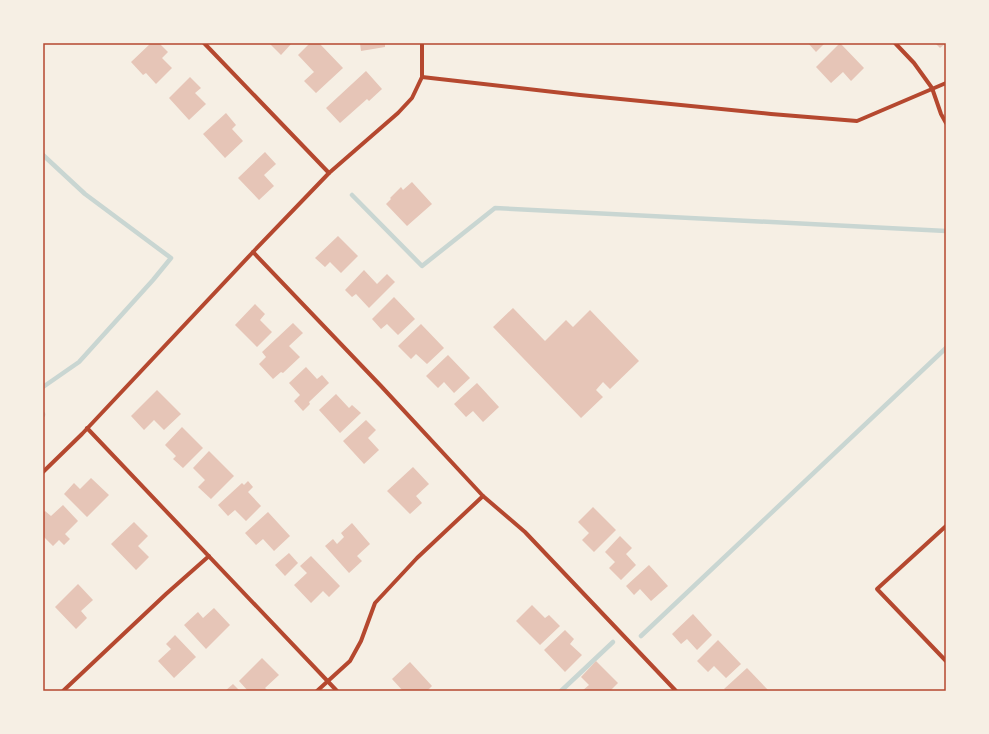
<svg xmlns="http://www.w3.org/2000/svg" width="989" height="734" viewBox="0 0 989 734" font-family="'Public Sans',sans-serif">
  <rect width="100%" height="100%" fill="#f6efe4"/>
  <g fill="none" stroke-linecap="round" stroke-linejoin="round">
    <g stroke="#c9d6d2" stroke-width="4.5">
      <polyline points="43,155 85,194 171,258 153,280 79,362 43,387"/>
      <polyline points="352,195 422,266 495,208 946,231"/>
      <polyline points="43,414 43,415"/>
      <polyline points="641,636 946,348"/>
      <polyline points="561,691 613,642"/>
    </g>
  </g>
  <g fill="#e6c5b7">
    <polygon points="151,43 159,43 168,52 162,58 172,68 156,84 146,73 143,75 131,62"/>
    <polygon points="269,43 292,43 281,55"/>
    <polygon points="310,43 319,43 343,68 316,93 304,81 314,72 298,55"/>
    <polygon points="360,43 385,43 385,47 361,51"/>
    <polygon points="808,43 825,43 816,52"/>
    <polygon points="840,43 864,68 851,81 843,72 831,83 816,67"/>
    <polygon points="935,43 946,43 940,48"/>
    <polygon points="366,71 382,89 369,101 367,99 340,123 326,108"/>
    <polygon points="190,77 201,88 195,93 206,104 189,120 169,98"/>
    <polygon points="226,113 236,125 232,129 243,141 225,158 203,134"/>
    <polygon points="265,152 276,164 264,175 274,186 259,200 238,178"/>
    <polygon points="412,182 432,204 407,226 386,204 391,199 390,198 401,187 403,190"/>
    <polygon points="338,236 358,256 341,273 330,262 325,267 315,258"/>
    <polygon points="364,270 377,284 387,274 395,282 369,308 356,294 352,297 345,290"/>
    <polygon points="394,297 415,319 398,335 387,324 381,329 372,319"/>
    <polygon points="255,304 265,314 260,320 272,332 257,347 235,325"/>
    <polygon points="513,308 545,341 566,320 573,327 590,310 639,361 610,389 603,382 596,390 603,397 581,418 493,327"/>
    <polygon points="293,323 303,333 289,346 300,357 283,373 281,372 273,379 259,364 266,357 262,352"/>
    <polygon points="421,324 444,348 427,364 416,354 411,359 398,346"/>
    <polygon points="448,355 470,378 454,393 444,382 438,388 426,376"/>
    <polygon points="306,367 317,379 322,375 329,383 309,402 310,404 303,411 294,401 300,395 289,383"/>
    <polygon points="477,383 499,407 483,422 473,411 466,417 454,404"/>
    <polygon points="157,390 181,414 164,430 154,420 144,430 131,416"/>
    <polygon points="336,394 349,408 352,405 361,413 340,433 319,410"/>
    <polygon points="366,420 376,430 368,438 379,450 364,464 343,441"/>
    <polygon points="182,427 203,448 183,468 173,459 176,456 165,445"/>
    <polygon points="209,451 234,476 211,499 198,487 205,480 193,468"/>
    <polygon points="413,467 429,484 416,496 422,503 410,514 387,491"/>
    <polygon points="91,478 109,495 87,517 64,494 74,483 80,489"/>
    <polygon points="248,481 253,487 248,492 261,506 246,521 235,510 228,516 218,505 242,483 244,485"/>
    <polygon points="63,505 78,521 65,534 70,539 64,545 59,540 53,546 43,536 43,513 45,511 51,516"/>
    <polygon points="593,507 616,530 594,552 582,540 589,533 578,522"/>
    <polygon points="268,512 290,536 274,551 263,539 256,545 245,533"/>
    <polygon points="134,522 148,536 138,546 149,557 136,570 111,544"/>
    <polygon points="352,523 370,544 357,556 362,561 349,573 325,546 333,539 337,544 344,537 341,533"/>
    <polygon points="620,536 632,548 626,554 636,565 621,580 609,568 615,562 605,552"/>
    <polygon points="289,553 298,563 285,576 275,565"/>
    <polygon points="311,556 340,586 329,597 323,591 311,603 294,585 307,573 300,566"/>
    <polygon points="649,565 668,586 651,601 640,589 634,595 626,586"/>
    <polygon points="78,584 93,600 81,611 87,618 76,629 55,607"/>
    <polygon points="532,605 545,618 549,615 560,626 540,645 516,621"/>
    <polygon points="214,608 230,625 206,649 184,625 198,612 203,618"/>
    <polygon points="693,614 712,635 697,650 687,639 681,644 672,634"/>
    <polygon points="565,630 574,639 570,644 582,655 565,672 544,650"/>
    <polygon points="175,635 196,657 174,678 158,661 171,649 166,644"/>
    <polygon points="718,640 741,664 726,678 714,666 708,672 697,661"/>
    <polygon points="262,658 279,675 265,688 268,691 248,691 239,681"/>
    <polygon points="596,661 618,683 610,691 582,691 589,685 581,677"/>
    <polygon points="410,662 432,686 427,691 403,691 392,679"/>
    <polygon points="747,668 769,691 726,691 724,689"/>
    <polygon points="233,684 240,691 225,691"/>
  </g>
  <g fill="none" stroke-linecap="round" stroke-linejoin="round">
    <g stroke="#b5482f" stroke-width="4">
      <polyline points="204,43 329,173"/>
      <polyline points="895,43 914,63 932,88 941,114 946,123"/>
      <polyline points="422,77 580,95 771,114 857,121 946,83"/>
      <polyline points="253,252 381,386 483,496 525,532 676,691"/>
      <polyline points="87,428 337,691"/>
      <polyline points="43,472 82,434 253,252 329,173 398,113 412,98 422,77 422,43"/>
      <polyline points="946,526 877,589 946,661"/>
      <polyline points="63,691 166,594 209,556"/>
      <polyline points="317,691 350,661 361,641 375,603 417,558 483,496"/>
    </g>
  </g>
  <rect width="989" height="734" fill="none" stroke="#f6efe4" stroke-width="88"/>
  <rect x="44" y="44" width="901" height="646" fill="none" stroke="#b5482f" stroke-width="1.5"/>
</svg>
